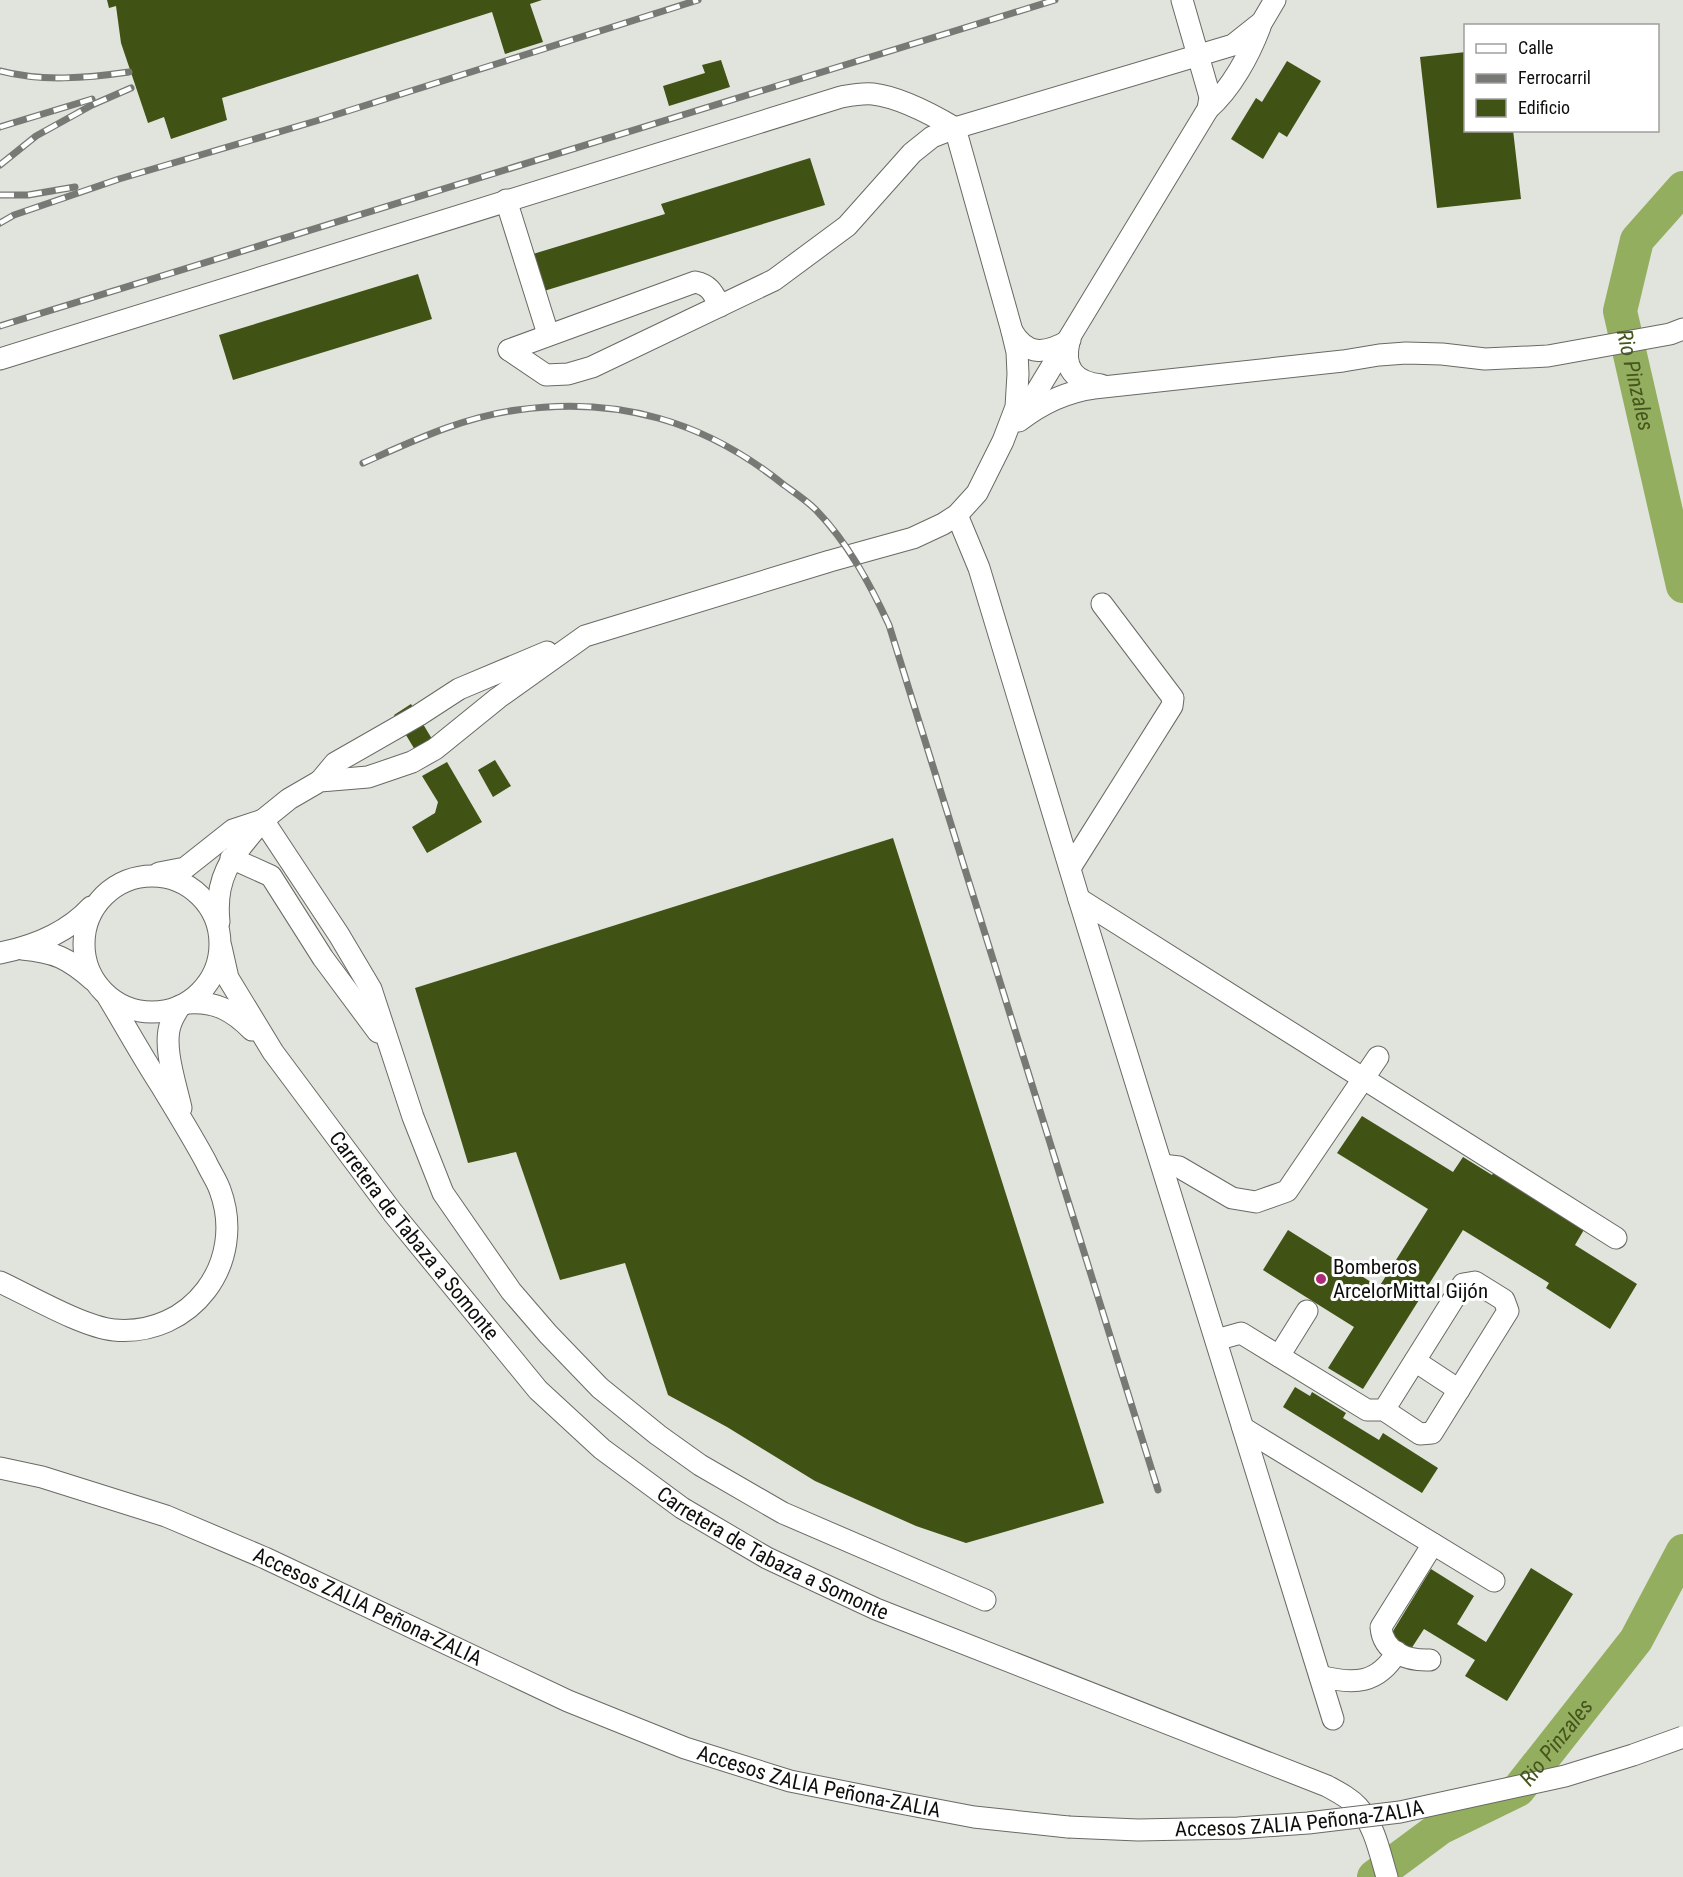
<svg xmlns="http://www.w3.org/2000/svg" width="1683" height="1877" viewBox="0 0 1683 1877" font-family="'Roboto Condensed',sans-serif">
  <rect width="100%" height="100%" fill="#e1e4dd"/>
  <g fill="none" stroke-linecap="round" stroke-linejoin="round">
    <g stroke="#94ae5f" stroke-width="34">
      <path id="s1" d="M1683,188L1637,240L1620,311L1683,586"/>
      <path id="s2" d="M1374,1877L1440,1828L1518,1790L1636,1640L1683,1551"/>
    </g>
  </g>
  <g fill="#415215">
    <polygon points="107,0 542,0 530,4 543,42 505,54 492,12 222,98 227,120 171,139 164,117 148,123 121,43 116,6 109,8"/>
    <polygon points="1466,52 1466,130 1513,130 1521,199 1437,208 1420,57"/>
    <polygon points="721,60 730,87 669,106 663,86 705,73 702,65"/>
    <polygon points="1287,61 1321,81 1287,137 1279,132 1263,159 1231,139 1256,98 1262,102"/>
    <polygon points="810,158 825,205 544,291 533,254 665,214 661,204"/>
    <polygon points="418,274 432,319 233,380 219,335"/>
    <polygon points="411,704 432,739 415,750 394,715"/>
    <polygon points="495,760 511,786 493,797 478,770"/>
    <polygon points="447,762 482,822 427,853 412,827 435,813 438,802 422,776"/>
    <polygon points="893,838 1104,1503 966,1543 916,1526 815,1481 727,1427 668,1395 625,1263 560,1280 516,1152 468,1163 415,988"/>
    <polygon points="1362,1116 1453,1172 1463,1157 1492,1175 1495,1171 1585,1228 1575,1245 1637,1284 1610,1329 1546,1288 1549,1283 1463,1230 1363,1389 1328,1368 1354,1327 1263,1270 1288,1230 1379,1287 1428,1209 1337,1153"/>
    <polygon points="1295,1387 1310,1396 1312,1392 1346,1413 1343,1418 1379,1440 1383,1433 1438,1468 1422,1493 1283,1407"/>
    <polygon points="1531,1568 1573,1594 1507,1701 1465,1676 1475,1660 1424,1629 1411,1649 1390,1636 1431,1569 1474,1596 1457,1624 1486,1642"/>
  </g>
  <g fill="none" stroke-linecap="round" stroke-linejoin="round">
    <defs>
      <g id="minor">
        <path d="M1208,109C1231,89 1249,56 1260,27"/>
        <polyline points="506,200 548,334"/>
        <path d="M1012,331C1028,358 1047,353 1070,340"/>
        <path d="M1069,342C1063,368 1074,382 1101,385"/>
        <polyline points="509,350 546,375 568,374 592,367 774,280 847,226 912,153 932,137 955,128"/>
        <path d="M509,350L695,282C710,285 713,293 720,306"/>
        <path d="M0,359L841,97C852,95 862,93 873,94C899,97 933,115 955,128"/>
        <polyline points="1023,414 1208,109 1210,97 1182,0"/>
        <path d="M1019,421C1042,403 1065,392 1094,388L1343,361L1379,355L1406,353L1442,354L1485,359L1548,356L1670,334L1683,329"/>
        <polyline points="957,515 979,568 1079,899 1333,1719"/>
        <polyline points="320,781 335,763 419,715 459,689 547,652"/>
        <polyline points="231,858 271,876 323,958 378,1032"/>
        <polyline points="1070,868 1172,706 1173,698 1102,604"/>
        <path d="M159,873L185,868L233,830L263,820C234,855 214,874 219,922"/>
        <circle cx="152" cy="944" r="68"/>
        <polyline points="1079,899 1616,1238"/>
        <path id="s3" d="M221,947L228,978L273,1052L393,1213L538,1390L602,1449L682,1508L767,1558L876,1609L1327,1786C1338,1792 1350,1798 1358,1807C1375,1826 1380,1854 1387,1877"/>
        <path d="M22,949C55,952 68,958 93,980"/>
        <path d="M0,953C35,946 67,933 91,907"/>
        <path d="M188,1003C216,1001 233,1011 252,1030"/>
        <path d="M180,1006C177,1011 173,1017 171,1023C162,1045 176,1085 181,1108"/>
        <polyline points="1162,1165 1179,1167 1232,1198 1256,1202 1287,1191 1378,1057"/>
        <path d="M0,1282C30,1296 83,1327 114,1330C191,1337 247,1263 220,1190C217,1181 210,1171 206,1162C192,1136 177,1112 162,1087C143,1058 126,1027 108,997"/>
        <polyline points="1216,1340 1241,1333 1367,1410 1384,1410 1463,1284 1475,1282 1504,1300 1508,1311 1432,1433 1420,1434 1384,1410"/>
        <polyline points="1279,1356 1307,1311"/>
        <polyline points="1415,1361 1459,1390"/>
        <polyline points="1243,1428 1494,1581"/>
        <path id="s4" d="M0,1468L42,1477L166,1516L265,1558L568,1701L685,1748L790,1781L890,1801L974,1817L1068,1827"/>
        <polyline points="985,1600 783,1513 700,1465 658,1435 600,1388 548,1334 511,1291 443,1193 413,1117 371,989 339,935 263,820 289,799 320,781 368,777 412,762 435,749 498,698 585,636 830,561 913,538 943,524 957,515 977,493 1003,441 1016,407 1018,374 1017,352 1012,331 955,128 1233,45 1262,22 1275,0"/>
        <path d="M1430,1660C1407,1661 1383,1652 1381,1627L1433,1544"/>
        <path d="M1320,1676C1354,1685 1378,1684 1397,1652"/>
      </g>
    </defs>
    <use href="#minor" stroke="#686a64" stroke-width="23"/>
    <use href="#minor" stroke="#fff" stroke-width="21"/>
    <defs>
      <g id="rail">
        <path d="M0,71C42,82 87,78 129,72"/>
        <polyline points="0,127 92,99"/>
        <polyline points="0,165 36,136 92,105 131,88"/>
        <polyline points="0,195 28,195 75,187"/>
        <polyline points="0,223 14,215 119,179 316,121 698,0"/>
        <polyline points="0,326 1055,0"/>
        <path d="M363,463C413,441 463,417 517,410C618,396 705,421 784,485C795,493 807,501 816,510C848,543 870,584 889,625L1158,1490"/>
      </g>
    </defs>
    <use href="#rail" stroke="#777975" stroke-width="7"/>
    <use href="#rail" stroke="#fff" stroke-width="4.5" stroke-dasharray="14" stroke-linecap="butt"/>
    <defs>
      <g id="minor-bridge">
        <path id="s5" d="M1068,1827L1138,1830L1238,1828L1308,1823L1400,1812L1565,1776L1633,1755L1683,1737"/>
      </g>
    </defs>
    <use href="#minor-bridge" stroke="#686a64" stroke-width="23" stroke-linecap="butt"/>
    <use href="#minor-bridge" stroke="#fff" stroke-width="21"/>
  </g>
  <circle fill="#ad2b76" stroke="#fff" stroke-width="2" cx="1321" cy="1279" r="6"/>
  <g text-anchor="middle" stroke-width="6" stroke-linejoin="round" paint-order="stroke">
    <g font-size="21" fill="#0e0f0d" stroke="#fff">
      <text dy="7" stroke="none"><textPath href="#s3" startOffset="350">Carretera de Tabaza a Somonte</textPath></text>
      <text dy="7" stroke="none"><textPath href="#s3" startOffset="836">Carretera de Tabaza a Somonte</textPath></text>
      <text dy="7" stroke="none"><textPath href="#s4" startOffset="394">Accesos ZALIA Peñona-ZALIA</textPath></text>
      <text dy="7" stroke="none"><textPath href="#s4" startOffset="880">Accesos ZALIA Peñona-ZALIA</textPath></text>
      <text dy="7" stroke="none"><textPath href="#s5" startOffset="232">Accesos ZALIA Peñona-ZALIA</textPath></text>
    </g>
    <g font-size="21" fill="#0e0f0d" stroke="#fff" text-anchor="start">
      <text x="1333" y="1274">Bomberos<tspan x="1333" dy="24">ArcelorMittal Gijón</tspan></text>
    </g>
    <g font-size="22" font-style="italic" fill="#45561d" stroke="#fff">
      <text dy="8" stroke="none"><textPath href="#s1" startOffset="213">Rio Pinzales</textPath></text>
      <text dy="8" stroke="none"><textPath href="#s2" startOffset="230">Rio Pinzales</textPath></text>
    </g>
  </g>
  <rect x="1464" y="24" width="195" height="108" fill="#ffffff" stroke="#9f9f9e" stroke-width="1.5"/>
  <rect x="1476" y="44" width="30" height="9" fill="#ffffff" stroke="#9f9f9e" stroke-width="1.5"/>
  <text x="1518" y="54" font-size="18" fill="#0e0f0d">Calle</text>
  <rect x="1476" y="74" width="30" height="9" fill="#777975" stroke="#9f9f9e" stroke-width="1.5"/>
  <text x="1518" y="84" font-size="18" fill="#0e0f0d">Ferrocarril</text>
  <rect x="1476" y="99" width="30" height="18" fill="#415215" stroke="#9f9f9e" stroke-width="1.5"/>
  <text x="1518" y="114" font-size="18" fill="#0e0f0d">Edificio</text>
</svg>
